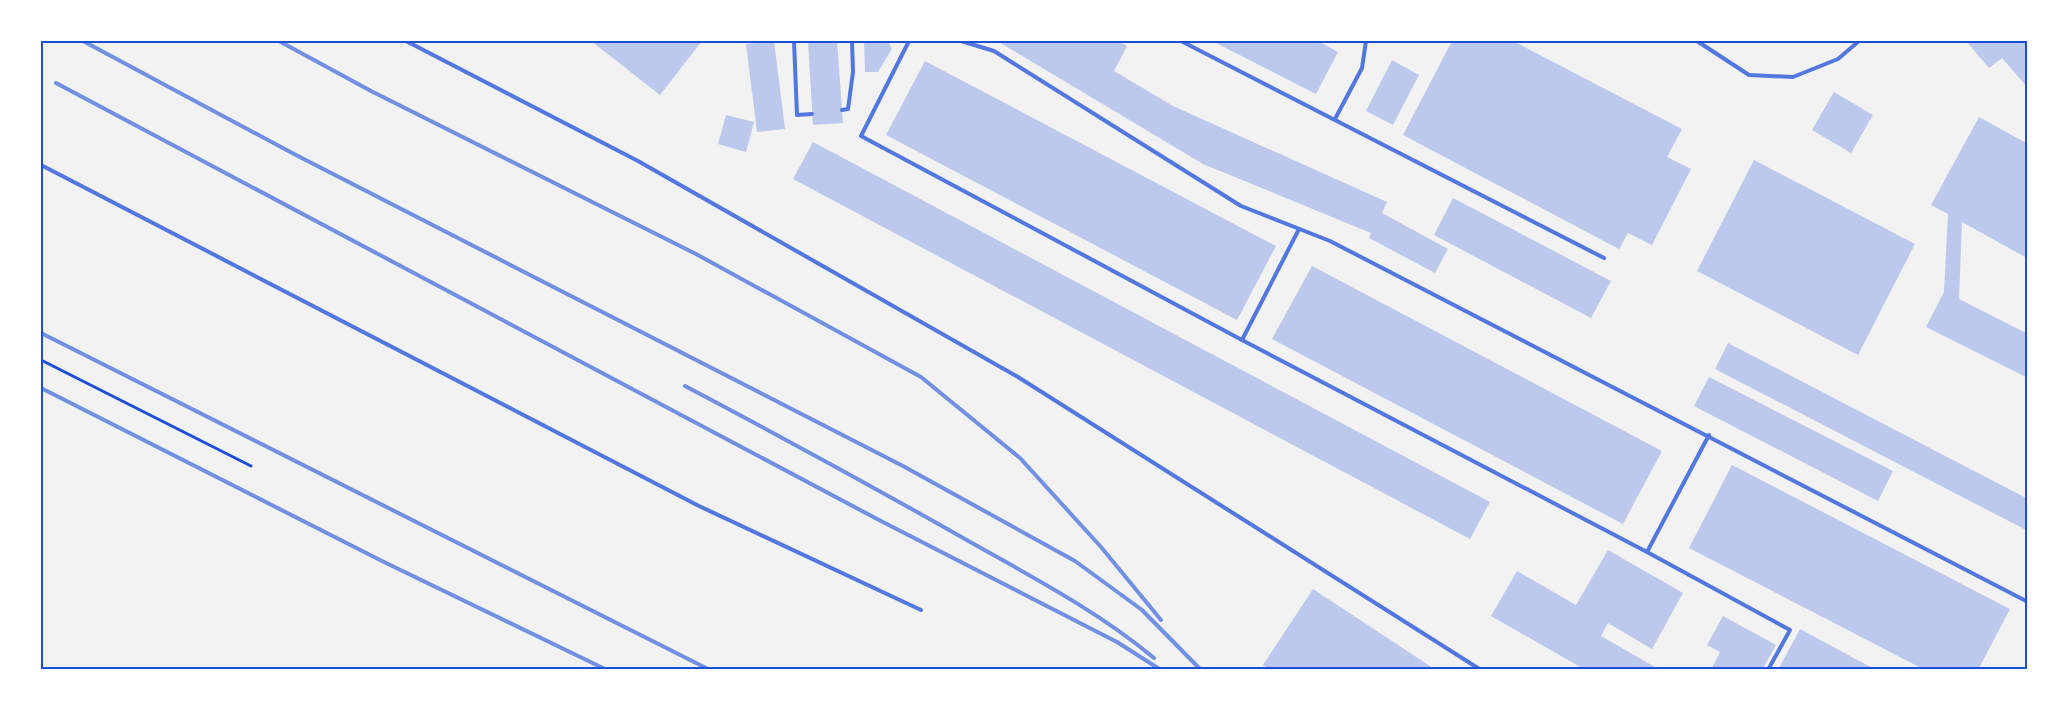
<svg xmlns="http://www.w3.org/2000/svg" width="2069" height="711" viewBox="0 0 2069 711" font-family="Helvetica,sans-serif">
  <rect width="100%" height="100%" fill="#f2f2f2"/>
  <g fill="#bdc9ec">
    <polygon points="591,41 702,41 660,95"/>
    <polygon points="774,41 785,129 757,132 746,44"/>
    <polygon points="808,41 837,41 843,123 813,125"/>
    <polygon points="864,41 888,41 892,49 878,72 865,72"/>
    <polygon points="997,41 1118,41 1127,46 1114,71 1173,106 1387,202 1382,213 1448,249 1435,273 1369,238 1371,233 1203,164"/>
    <polygon points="1212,41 1323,41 1322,43 1338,52 1316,94"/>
    <polygon points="1452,41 1513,41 1682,129 1667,157 1691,169 1652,245 1628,233 1619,249 1403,135"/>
    <polygon points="1966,41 2028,41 2028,88 2002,58 1989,68"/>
    <polygon points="1392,60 1419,75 1393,125 1366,111"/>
    <polygon points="925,61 1276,246 1237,320 886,135"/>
    <polygon points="1834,92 1873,115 1851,153 1812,130"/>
    <polygon points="726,115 754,122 746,152 718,144"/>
    <polygon points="1979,117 2028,144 2028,252 2025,257 1962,222 1959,299 2028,334 2028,378 1926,327 1944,292 1948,214 1931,205"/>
    <polygon points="813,142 1490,502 1470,539 793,179"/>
    <polygon points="1754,160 1915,244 1858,355 1697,271"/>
    <polygon points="1453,198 1611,281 1591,318 1434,235"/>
    <polygon points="1312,266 1662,451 1623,524 1272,339"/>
    <polygon points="1728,343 2028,499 2028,531 1715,369"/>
    <polygon points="1709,377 1893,471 1878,501 1694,406"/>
    <polygon points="1732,465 2010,609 1978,670 1925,670 1689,548"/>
    <polygon points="1608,550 1683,593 1652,649 1608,623 1601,636 1660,670 1581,670 1582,668 1491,616 1517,571 1576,605"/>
    <polygon points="1313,589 1436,670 1271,670 1263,665"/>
    <polygon points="1723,616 1776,645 1762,670 1711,670 1720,652 1707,645"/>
    <polygon points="1800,629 1876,670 1778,670"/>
  </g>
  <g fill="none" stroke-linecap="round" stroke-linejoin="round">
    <polyline stroke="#1d4ed8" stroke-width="3" points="41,360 251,466"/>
    <g stroke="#5277de" stroke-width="4">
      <polyline points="406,41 638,161 1018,377 1481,670"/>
      <polyline points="794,41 797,115 812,114"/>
      <polyline points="909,41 861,136 1242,340"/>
      <polyline points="961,41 994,51 1241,206 1330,241 2028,602"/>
      <polyline points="1181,41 1604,258"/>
      <polyline points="1697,41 1749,75 1793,77 1838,59 1859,41"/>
      <polyline points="842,110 848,109 853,72 852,41"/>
      <polyline points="1335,119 1362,68 1366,41"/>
      <polyline points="41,165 699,506 921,610"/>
      <polyline points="1299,229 1242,340 1647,552"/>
      <polyline points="1709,435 1647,552 1790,630 1768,670"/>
    </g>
    <g stroke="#7290e2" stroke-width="4">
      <polyline points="83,41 294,154 903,466 1075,561 1142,610 1201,670"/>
      <polyline points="279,41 371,91 696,254 921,377 1020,458 1101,547 1161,620"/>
      <polyline points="56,83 879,520 1117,642 1161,670"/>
      <polyline points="41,333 710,670"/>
      <path d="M685,386C782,437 877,489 972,543C1034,578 1099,612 1154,658"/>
      <polyline points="41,388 384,562 607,670"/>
    </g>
  </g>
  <rect width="2069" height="711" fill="none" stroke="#ffffff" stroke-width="85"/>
  <rect x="42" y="42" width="1984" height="626" fill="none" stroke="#1d4ed8" stroke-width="2"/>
</svg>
